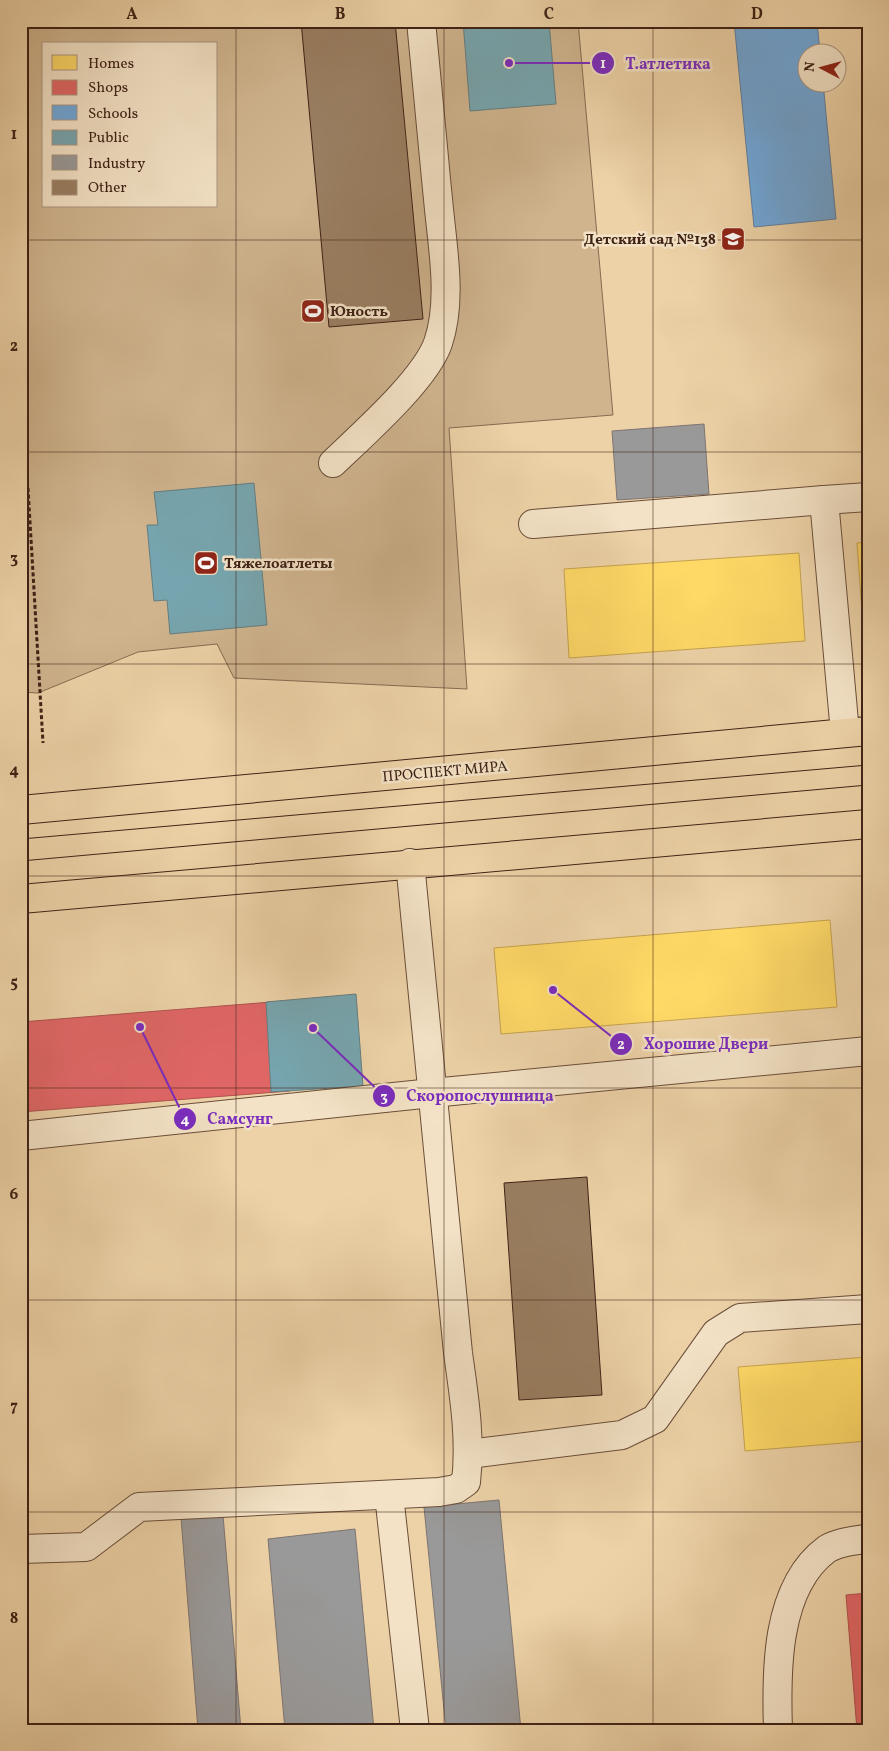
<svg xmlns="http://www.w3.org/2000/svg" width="889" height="1751" viewBox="0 0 889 1751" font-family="Vollkorn,serif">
  <rect width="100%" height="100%" fill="#edd2a7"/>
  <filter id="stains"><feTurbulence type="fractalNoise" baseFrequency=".004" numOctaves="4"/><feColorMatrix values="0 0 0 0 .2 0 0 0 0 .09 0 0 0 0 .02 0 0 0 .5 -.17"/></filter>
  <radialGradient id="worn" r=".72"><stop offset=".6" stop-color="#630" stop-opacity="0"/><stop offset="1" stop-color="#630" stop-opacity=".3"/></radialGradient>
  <path fill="#cfb48e" stroke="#866b52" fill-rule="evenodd" d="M21,21H578L613,415L449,428L467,689L234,678L217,644L138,652L38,693L21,692ZM44,44H216V206H44Z"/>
  <g fill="#ffd966" stroke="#c5a24e">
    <polygon points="868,542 868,639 864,639 857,543"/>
    <polygon points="799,553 805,641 569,658 564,569"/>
    <polygon points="830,920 837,1007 501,1034 494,948"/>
    <polygon points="868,1357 868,1441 745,1451 738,1367"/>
  </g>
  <g fill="#e06666" stroke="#af524e">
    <polygon points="284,1001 290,1091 21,1112 21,1022"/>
    <polygon points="868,1593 868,1730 857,1730 846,1595"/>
  </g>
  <polygon fill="#6fa8dc" stroke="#6080a1" points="734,21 817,21 820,52 806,52 806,82 823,82 836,219 754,227"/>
  <g fill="#76a5af" stroke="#657e81">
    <polygon points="463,21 549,21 556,104 470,111"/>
    <polygon points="254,483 267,625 170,634 167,600 154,601 147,525 158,525 154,492"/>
    <polygon points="356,994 363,1086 271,1092 266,1002"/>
  </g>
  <g fill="#999" stroke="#7e7572">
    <polygon points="704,424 709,494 617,500 612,431"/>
    <polygon points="499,1500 521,1730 446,1730 424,1507"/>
    <polygon points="223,1515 241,1730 198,1730 181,1518"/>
    <polygon points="355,1529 374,1730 285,1730 268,1539"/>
  </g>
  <g fill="#997e61" stroke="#3e2216">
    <polygon points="301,21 395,21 423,319 329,327"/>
    <polygon points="587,1177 602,1395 519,1400 504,1183"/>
  </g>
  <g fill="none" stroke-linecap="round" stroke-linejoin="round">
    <defs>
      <g id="minor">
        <path d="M333,463C362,435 425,380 438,343C453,299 442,245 438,199C432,140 427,81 421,21"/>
        <polyline points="824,500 868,497"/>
        <polyline points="533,524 824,500 845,733"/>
        <polyline points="21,1136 432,1093 868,1051"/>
        <polyline points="469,1454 622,1435 655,1419 716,1333 740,1318 868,1309"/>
        <polyline points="389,1495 415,1730"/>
        <path d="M21,1549L86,1547L139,1507L439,1492L456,1489L466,1482C471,1438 464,1396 458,1353L410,863"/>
        <path d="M778,1730C776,1673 775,1587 827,1549C837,1543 856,1540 868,1539"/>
      </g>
      <g id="major">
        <polyline points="21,810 868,731"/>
        <polyline points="21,899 868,824"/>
      </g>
    </defs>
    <use href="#minor" stroke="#6a4e3a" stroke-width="30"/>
    <use href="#major" stroke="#3e2216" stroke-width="30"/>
    <polyline stroke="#3e2216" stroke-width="3" stroke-dasharray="4 2.5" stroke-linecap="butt" points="28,488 43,743"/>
    <use href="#minor" stroke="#f3e2c6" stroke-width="28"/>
    <use href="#major" stroke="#edd2a7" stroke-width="28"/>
    <g stroke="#3e2216" stroke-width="1">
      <polyline points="21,839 868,765"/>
      <polyline points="21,861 868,785"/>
    </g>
  </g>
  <path fill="none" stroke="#3e2216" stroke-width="1" stroke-opacity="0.55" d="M236,21V1730M444,21V1730M653,21V1730M21,240H868M21,452H868M21,664H868M21,876H868M21,1088H868M21,1300H868M21,1512H868"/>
  <defs>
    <symbol id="school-square" viewBox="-11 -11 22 22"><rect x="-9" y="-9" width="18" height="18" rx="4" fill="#8f2418" stroke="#f3e2c6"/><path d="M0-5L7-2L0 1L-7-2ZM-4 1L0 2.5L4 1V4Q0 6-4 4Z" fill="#fff"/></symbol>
    <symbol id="stadium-square" viewBox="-11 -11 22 22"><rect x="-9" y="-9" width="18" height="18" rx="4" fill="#8f2418" stroke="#f3e2c6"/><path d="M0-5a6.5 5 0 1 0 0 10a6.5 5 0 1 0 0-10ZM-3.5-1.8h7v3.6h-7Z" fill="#fff"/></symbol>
  </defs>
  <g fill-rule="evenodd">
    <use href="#school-square" x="719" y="225" width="28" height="28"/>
    <use href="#stadium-square" x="299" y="297" width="28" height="28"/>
    <use href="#stadium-square" x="192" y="549" width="28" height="28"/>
  </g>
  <g text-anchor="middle" stroke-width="5" stroke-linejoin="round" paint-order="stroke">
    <g font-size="15" font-weight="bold" fill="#3e2216" stroke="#f3e2c6" text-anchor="start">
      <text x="716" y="244" text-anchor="end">Детский сад №138</text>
      <text x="330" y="316">Юность</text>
      <text x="224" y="568">Тяжелоатлеты</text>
    </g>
    <g font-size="15" fill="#3e2216" stroke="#f3e2c6">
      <text transform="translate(445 771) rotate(-5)" y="5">ПРОСПЕКТ МИРА</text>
    </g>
  </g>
  <path fill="none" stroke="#7b2cbf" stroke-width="2" d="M509 63L603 63M553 990L621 1044M313 1028L384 1096M140 1027L185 1119"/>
  <g fill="#7b2cbf" stroke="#f3e2c6" stroke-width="2">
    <circle cx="509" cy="63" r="5"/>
    <circle cx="553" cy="990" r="5"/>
    <circle cx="313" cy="1028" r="5"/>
    <circle cx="140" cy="1027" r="5"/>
    <circle cx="603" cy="63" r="12"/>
    <circle cx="621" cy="1044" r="12"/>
    <circle cx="384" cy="1096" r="12"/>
    <circle cx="185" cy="1119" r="12"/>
  </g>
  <g font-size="15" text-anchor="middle" font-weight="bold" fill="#fff">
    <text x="603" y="68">1</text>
    <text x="621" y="1049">2</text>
    <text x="384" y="1101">3</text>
    <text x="185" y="1124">4</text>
  </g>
  <g font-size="16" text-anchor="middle" font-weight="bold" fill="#7b2cbf" stroke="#f3e2c6" stroke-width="5" stroke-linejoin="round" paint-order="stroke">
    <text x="668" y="69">Т.атлетика</text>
    <text x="706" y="1049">Хорошие Двери</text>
    <text x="480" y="1101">Скоропослушница</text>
    <text x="240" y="1124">Самсунг</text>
  </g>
  <rect width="889" height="1751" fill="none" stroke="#edd2a7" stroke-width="55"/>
  <rect x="42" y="42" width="175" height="165" fill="#f3e2c6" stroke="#ab9580"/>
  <rect x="52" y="55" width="25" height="15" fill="#ffd966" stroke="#ab9580"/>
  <text x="88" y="68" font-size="15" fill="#3e2216">Homes</text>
  <rect x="52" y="80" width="25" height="15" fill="#e06666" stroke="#ab9580"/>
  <text x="88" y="92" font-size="15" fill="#3e2216">Shops</text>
  <rect x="52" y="105" width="25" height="15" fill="#6fa8dc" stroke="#ab9580"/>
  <text x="88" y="118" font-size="15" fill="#3e2216">Schools</text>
  <rect x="52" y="130" width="25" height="15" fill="#76a5af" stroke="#ab9580"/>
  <text x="88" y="142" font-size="15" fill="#3e2216">Public</text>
  <rect x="52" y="155" width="25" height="15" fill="#999999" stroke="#ab9580"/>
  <text x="88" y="168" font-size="15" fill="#3e2216">Industry</text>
  <rect x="52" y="180" width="25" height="15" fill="#997e61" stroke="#ab9580"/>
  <text x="88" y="192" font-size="15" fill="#3e2216">Other</text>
  <g transform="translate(822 68) rotate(276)"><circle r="24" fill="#f3e2c6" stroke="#ab9580"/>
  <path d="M0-4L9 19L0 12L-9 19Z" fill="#8f2418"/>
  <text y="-8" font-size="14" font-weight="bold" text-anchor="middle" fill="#3e2216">N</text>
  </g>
  <rect x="28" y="28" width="834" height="1696" fill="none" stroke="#3e2216" stroke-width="2"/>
  <g font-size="16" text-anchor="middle" font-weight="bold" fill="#3e2216">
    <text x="132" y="19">A</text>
    <text x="340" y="19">B</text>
    <text x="549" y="19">C</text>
    <text x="757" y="19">D</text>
    <text x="14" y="139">1</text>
    <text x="14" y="351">2</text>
    <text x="14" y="563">3</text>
    <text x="14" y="775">4</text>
    <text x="14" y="987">5</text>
    <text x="14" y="1199">6</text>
    <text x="14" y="1411">7</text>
    <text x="14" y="1623">8</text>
  </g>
  <rect width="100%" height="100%" filter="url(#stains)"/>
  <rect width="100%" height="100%" fill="url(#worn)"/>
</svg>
